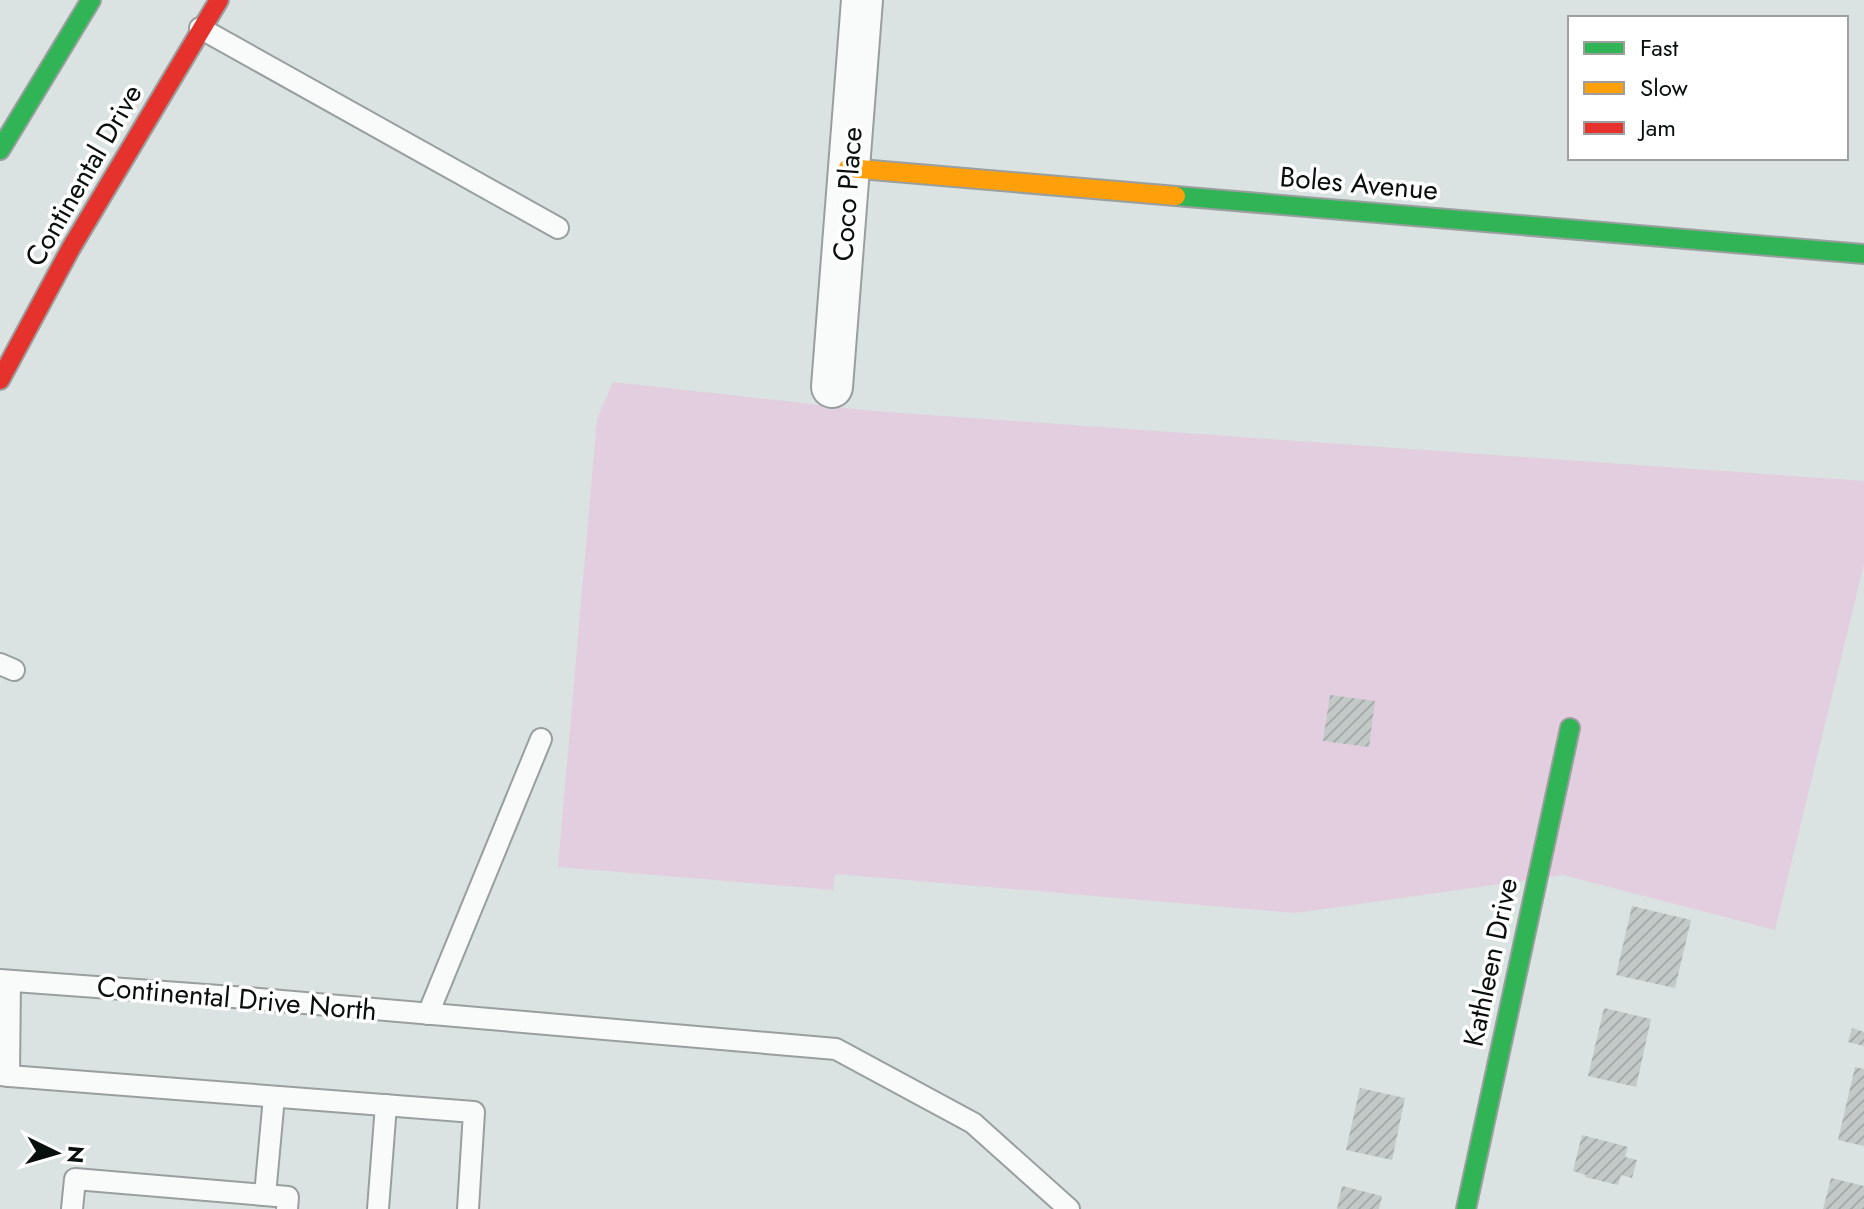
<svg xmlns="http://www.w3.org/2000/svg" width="1864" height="1209" viewBox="0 0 1864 1209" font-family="Jost,sans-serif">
  <defs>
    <pattern id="building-hatch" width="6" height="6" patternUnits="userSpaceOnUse" patternTransform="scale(2)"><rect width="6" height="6" fill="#c2c9c7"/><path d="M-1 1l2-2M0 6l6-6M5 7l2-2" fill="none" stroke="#a5abaa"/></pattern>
  </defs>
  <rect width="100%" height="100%" fill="#dae3e1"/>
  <polygon fill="#e2cede" points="613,382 873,411 1864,481 1864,564 1775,930 1563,875 1295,913 835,874 833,890 558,867 597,419"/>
  <g fill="url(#building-hatch)">
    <polygon points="1330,695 1375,701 1369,747 1323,741"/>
    <polygon points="1632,906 1691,920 1675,988 1616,975"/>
    <polygon points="1604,1008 1651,1019 1636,1087 1588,1076"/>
    <polygon points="1852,1028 1864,1032 1864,1046 1848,1042"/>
    <polygon points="1855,1067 1864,1069 1864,1146 1838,1140"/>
    <polygon points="1360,1088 1405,1098 1392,1160 1346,1150"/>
    <polygon points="1582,1135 1628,1147 1625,1157 1637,1160 1632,1178 1621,1175 1618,1185 1585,1177 1586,1175 1573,1171"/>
    <polygon points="1831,1178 1864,1186 1864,1209 1823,1209"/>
    <polygon points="1342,1186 1382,1196 1379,1209 1337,1209"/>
  </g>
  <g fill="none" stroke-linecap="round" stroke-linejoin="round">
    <defs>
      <g id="lane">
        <polyline points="200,28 558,228"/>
        <polyline points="0,664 14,670"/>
        <polyline points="0,980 247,998 836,1049 973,1123 1069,1209"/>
        <polyline points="428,1014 541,739"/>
        <polyline points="0,1075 9,1076 10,981"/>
        <polyline points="9,1076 474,1112 468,1209"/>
        <polyline points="265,1195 274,1097"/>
        <polyline points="72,1209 75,1179 288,1197 287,1209"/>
        <polyline points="378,1209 386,1105"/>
      </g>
      <polyline id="street" points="832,387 862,0"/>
      <g id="fast">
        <polyline points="0,150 91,0"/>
        <polyline points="1176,196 1864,254"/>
        <polyline points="1466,1209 1570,728"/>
      </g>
      <polyline id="slow" points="848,168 1176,196"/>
      <polyline id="jam" points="0,380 71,248 219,0"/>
    </defs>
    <use href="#lane" stroke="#999f9e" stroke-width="24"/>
    <use href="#street" stroke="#999f9e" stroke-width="44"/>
    <use href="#fast" stroke="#999f9e" stroke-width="22"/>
    <use href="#slow" stroke="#999f9e" stroke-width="22"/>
    <use href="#jam" stroke="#999f9e" stroke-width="22"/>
    <use href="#lane" stroke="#f9fbfa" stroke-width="20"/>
    <use href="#street" stroke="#f9fbfa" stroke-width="40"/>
    <use href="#fast" stroke="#30b455" stroke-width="18"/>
    <use href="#slow" stroke="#ff9f0a" stroke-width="18"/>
    <use href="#jam" stroke="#e5322d" stroke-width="18"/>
  </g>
  <g text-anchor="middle" stroke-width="7" stroke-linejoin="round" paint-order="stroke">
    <g font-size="28" fill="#090f0d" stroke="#fff">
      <text transform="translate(83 175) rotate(-60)" y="10">Continental Drive</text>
      <text transform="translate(1359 183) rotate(5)" y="10">Boles Avenue</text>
      <text transform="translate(847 194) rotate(-86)" y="10">Coco Place</text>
      <text transform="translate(1490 962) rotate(-78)" y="10">Kathleen Drive</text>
      <text transform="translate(237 998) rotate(5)" y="10">Continental Drive North</text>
    </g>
  </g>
  <rect x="1568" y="16" width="280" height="144" fill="#ffffff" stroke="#9d9f9e" stroke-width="2"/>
  <rect x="1584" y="42" width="40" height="12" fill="#30b455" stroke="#9d9f9e" stroke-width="2"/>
  <text x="1640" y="56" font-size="24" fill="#090f0d">Fast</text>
  <rect x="1584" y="82" width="40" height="12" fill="#ff9f0a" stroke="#9d9f9e" stroke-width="2"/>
  <text x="1640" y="96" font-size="24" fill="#090f0d">Slow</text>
  <rect x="1584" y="122" width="40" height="12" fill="#e5322d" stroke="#9d9f9e" stroke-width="2"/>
  <text x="1640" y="136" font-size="24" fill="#090f0d">Jam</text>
  <g transform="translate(56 1153) rotate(95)" stroke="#ffffff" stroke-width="6" paint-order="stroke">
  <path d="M0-6L14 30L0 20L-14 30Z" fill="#090f0d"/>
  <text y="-12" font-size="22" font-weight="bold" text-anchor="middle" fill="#090f0d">N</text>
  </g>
</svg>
